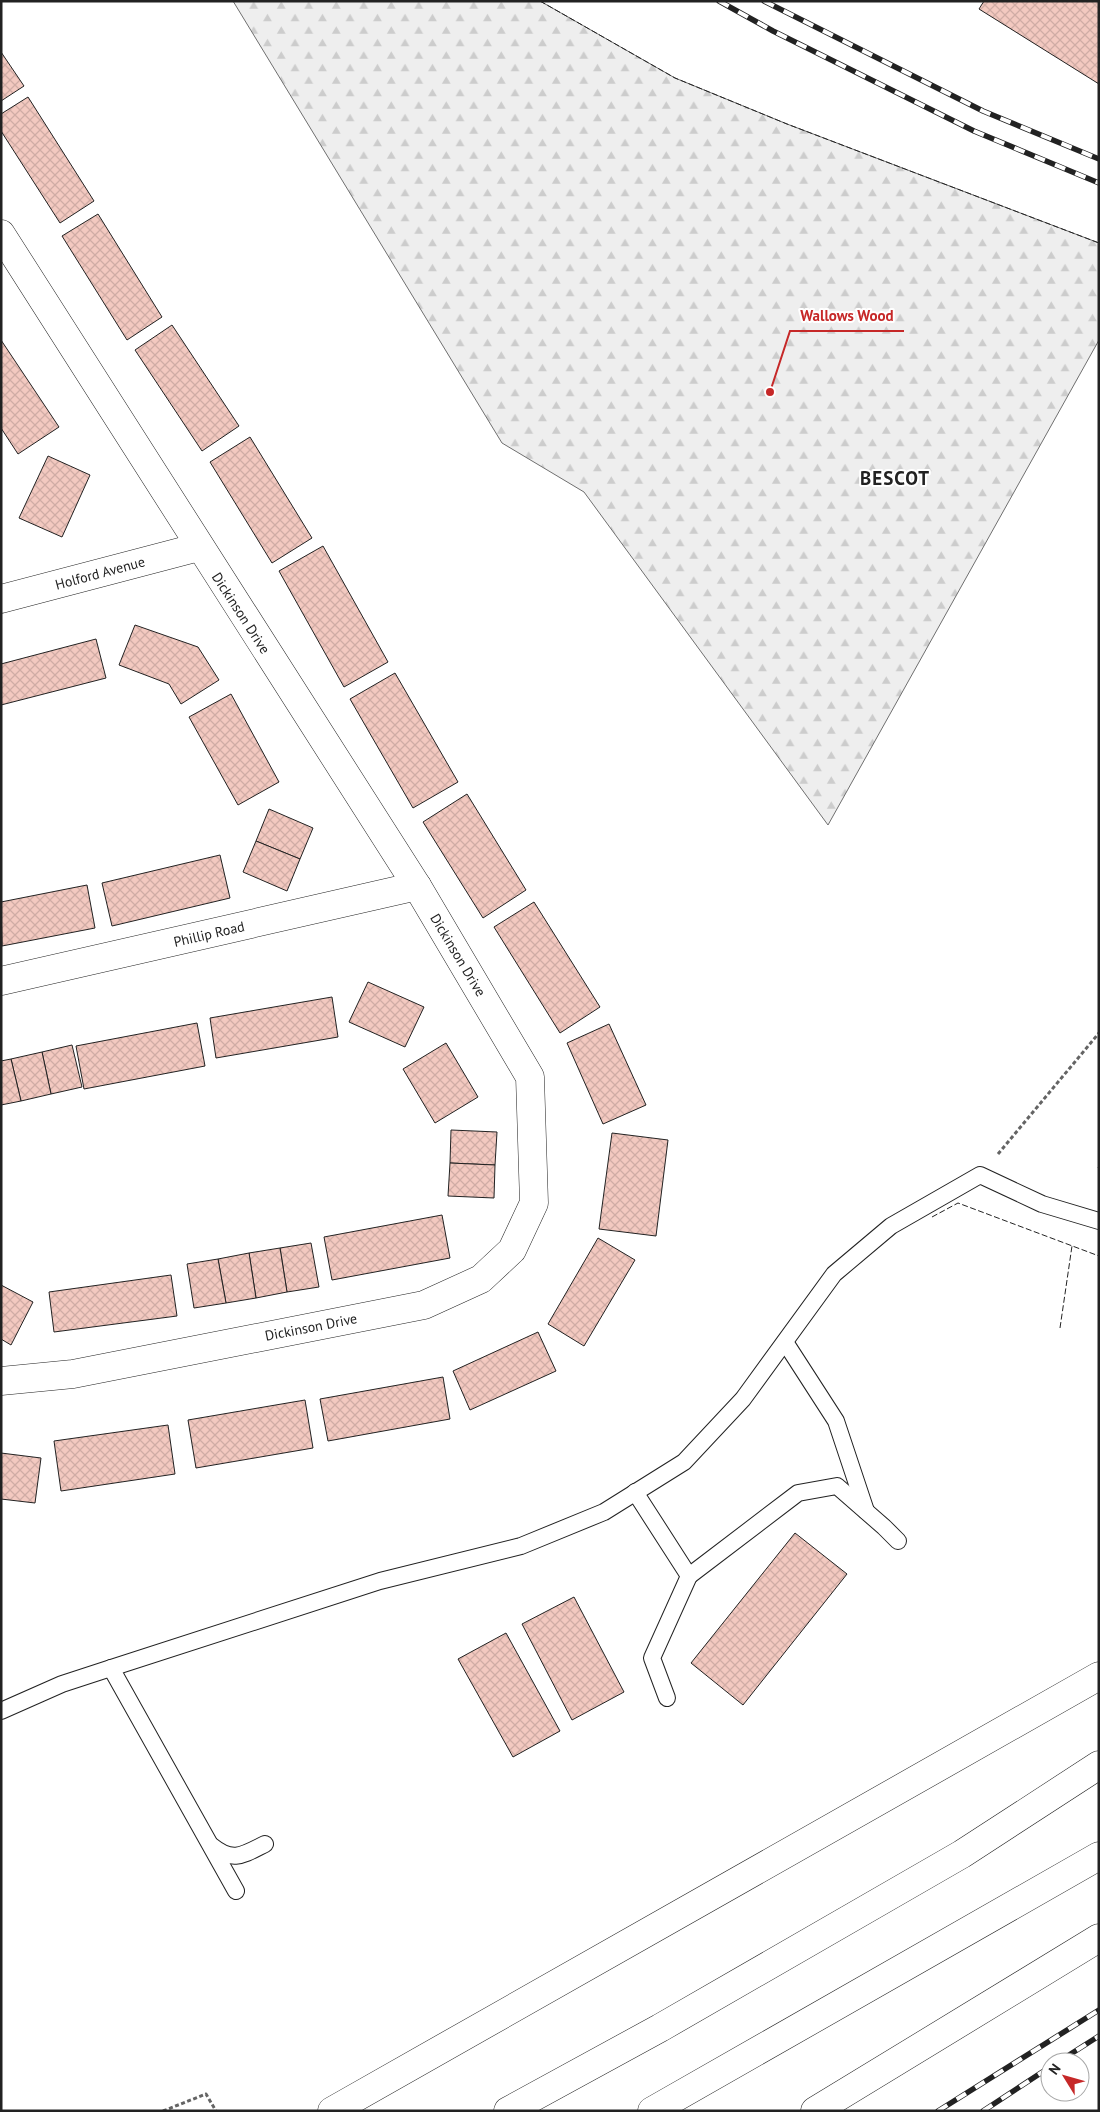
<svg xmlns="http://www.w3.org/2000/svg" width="1100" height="2112" viewBox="0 0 1100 2112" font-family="'PT Sans',sans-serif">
  <defs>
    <pattern id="forest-firs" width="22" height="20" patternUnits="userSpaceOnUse" patternTransform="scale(1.25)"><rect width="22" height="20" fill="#eee"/><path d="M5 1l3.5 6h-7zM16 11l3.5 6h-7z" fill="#ccc"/></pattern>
    <pattern id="building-cross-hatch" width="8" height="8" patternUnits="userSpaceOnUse" patternTransform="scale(1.25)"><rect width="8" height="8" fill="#f3c9c0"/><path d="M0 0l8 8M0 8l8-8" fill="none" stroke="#d0aca5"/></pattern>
  </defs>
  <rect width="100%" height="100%" fill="#fff"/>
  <polygon fill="url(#forest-firs)" stroke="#6f6f6f" points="233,1 540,1 675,78 787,124 1099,243 1099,340 828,825 584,492 502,443"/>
  <g fill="url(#building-cross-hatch)" stroke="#222">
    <polygon points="984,1 1099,1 1099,84 979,9"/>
    <polygon points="1,52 24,86 1,101"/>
    <polygon points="28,97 94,201 60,223 1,131 1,114"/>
    <polygon points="98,214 162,317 127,340 62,236"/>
    <polygon points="172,325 239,426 202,451 135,350"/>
    <polygon points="1,340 59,427 18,454 1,428"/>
    <polygon points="250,437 312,538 272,563 210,462"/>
    <polygon points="48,456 90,475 62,537 19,518"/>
    <polygon points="323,546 388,662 344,687 279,571"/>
    <polygon points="135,625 198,647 219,680 181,704 169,684 119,665"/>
    <polygon points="96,639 106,678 1,705 1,664"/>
    <polygon points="395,673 458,782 413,808 350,699"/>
    <polygon points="231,694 279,782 238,805 189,717"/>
    <polygon points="467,794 526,890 483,918 423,822"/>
    <polygon points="269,809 313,828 300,859 256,841"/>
    <polygon points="256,841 300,859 287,891 243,872"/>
    <polygon points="220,855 230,898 112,926 102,883"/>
    <polygon points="87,885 95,928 2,946 1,902"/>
    <polygon points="534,902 600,1007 560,1033 494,927"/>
    <polygon points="368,982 424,1007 405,1047 349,1022"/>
    <polygon points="332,997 338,1037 216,1058 210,1018"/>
    <polygon points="197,1023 205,1066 84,1089 76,1046"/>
    <polygon points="609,1024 646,1105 603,1124 567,1043"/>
    <polygon points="446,1043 478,1097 435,1123 403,1069"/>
    <polygon points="72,1045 82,1087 51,1094 42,1052"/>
    <polygon points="42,1052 51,1094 21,1101 11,1059"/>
    <polygon points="11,1059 21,1101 1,1105 1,1061"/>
    <polygon points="451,1130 497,1132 495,1165 450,1163"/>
    <polygon points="612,1133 668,1140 656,1236 599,1229"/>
    <polygon points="450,1163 495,1165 494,1198 448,1196"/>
    <polygon points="442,1215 450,1258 332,1280 324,1237"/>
    <polygon points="598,1238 635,1260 584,1346 548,1324"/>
    <polygon points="311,1243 319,1287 287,1292 280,1248"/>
    <polygon points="280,1248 287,1292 256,1298 249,1253"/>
    <polygon points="249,1253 256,1298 226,1303 218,1259"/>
    <polygon points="218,1259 226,1303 194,1308 187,1264"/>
    <polygon points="171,1275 177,1316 54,1332 49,1292"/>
    <polygon points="1,1285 33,1302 11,1345 1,1339"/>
    <polygon points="538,1332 556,1371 470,1410 453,1371"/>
    <polygon points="443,1377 450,1419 328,1441 320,1399"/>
    <polygon points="305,1400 313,1448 196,1468 188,1420"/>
    <polygon points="168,1425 175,1474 61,1491 54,1441"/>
    <polygon points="1,1453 41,1458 35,1503 1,1499"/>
    <polygon points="795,1533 847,1574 743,1705 691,1663"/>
    <polygon points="574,1597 624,1692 572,1720 522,1624"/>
    <polygon points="506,1633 560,1731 513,1757 458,1659"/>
  </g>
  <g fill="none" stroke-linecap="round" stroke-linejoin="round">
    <defs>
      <g id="lane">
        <polyline points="785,1342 836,1421 866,1511"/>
        <polyline points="635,1492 689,1576 798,1493 837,1486 884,1527 898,1541"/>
        <polyline points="111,1668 236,1891"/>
        <polyline points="667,1698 652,1658 689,1576"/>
        <polyline points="1,1711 62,1684 111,1668 380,1581 521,1546 604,1512 684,1462 743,1399 834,1274 891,1226 980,1175 1042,1204 1099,1221"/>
        <path d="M212,1846C233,1863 243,1855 265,1844"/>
      </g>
      <g id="street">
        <polyline points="1,234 417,886 530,1077 534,1203 512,1250 481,1279 424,1305 73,1374 1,1381"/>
        <polyline points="1,599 199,547"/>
        <polyline points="1,981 417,886"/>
      </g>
      <g id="highway">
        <polyline points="332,2111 1099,1676"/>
        <polyline points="508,2111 660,2028 962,1854 1099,1765"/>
        <polyline points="652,2111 1099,1856"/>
        <polyline points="815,2111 1099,1938"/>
      </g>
    </defs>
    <use href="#lane" stroke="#222" stroke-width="18"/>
    <use href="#street" stroke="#222" stroke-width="29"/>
    <use href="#highway" stroke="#222" stroke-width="29"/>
    <g stroke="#646464" stroke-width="3" stroke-dasharray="4 2.5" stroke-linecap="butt">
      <polyline points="998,1154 1099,1033"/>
      <polyline points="163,2111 206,2094 216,2111"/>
    </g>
    <use href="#lane" stroke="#fff" stroke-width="16"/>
    <use href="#street" stroke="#fff" stroke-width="28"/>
    <use href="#highway" stroke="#fff" stroke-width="28"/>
    <defs>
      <g id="rail">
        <polyline points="719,1 773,31 974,131 1099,183"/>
        <polyline points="764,1 983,111 1099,159"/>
        <polyline points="1058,2062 1099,2036"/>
        <polyline points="938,2111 1099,2010"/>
        <polyline points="983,2111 1050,2067"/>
      </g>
    </defs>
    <use href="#rail" stroke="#222" stroke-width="5.5"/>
    <use href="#rail" stroke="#fff" stroke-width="4" stroke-dasharray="11" stroke-linecap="butt"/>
    <g stroke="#222" stroke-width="1" stroke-dasharray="6 2.5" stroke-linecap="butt">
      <polyline points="540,1 675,78 787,124 1099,243"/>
      <polyline points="1098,1168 1099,1166"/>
      <polyline points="932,1217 958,1203 1099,1256"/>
      <polyline points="1060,1328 1072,1246"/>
    </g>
  </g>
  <g text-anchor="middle" stroke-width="4" stroke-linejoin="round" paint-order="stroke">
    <g font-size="14" fill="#222" stroke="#fff">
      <text transform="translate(100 573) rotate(-15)" y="5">Holford Avenue</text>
      <text transform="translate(241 613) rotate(57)" y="5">Dickinson Drive</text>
      <text transform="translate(209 934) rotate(-13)" y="5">Phillip Road</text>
      <text transform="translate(458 955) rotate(59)" y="5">Dickinson Drive</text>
      <text transform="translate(311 1327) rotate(-11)" y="5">Dickinson Drive</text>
    </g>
    <g font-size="19" font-weight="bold" letter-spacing="1" fill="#222" stroke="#fff">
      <text x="895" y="485">BESCOT</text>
    </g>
  </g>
  <path fill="none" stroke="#c62828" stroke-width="2" d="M770 392L790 331H904"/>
  <circle fill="#c62828" stroke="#fff" stroke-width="2" cx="770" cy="392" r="5"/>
  <g font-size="15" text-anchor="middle" font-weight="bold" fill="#c62828" stroke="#fff" stroke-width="4" stroke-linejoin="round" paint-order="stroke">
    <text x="847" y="321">Wallows Wood</text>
  </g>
  <rect width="1100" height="2112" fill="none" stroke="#222222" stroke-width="5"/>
  <g transform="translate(1065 2077) rotate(307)"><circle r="24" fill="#ffffff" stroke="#a7a7a7"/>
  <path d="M0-4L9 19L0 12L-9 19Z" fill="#c62828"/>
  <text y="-8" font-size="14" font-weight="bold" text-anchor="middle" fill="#222222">N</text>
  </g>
</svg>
